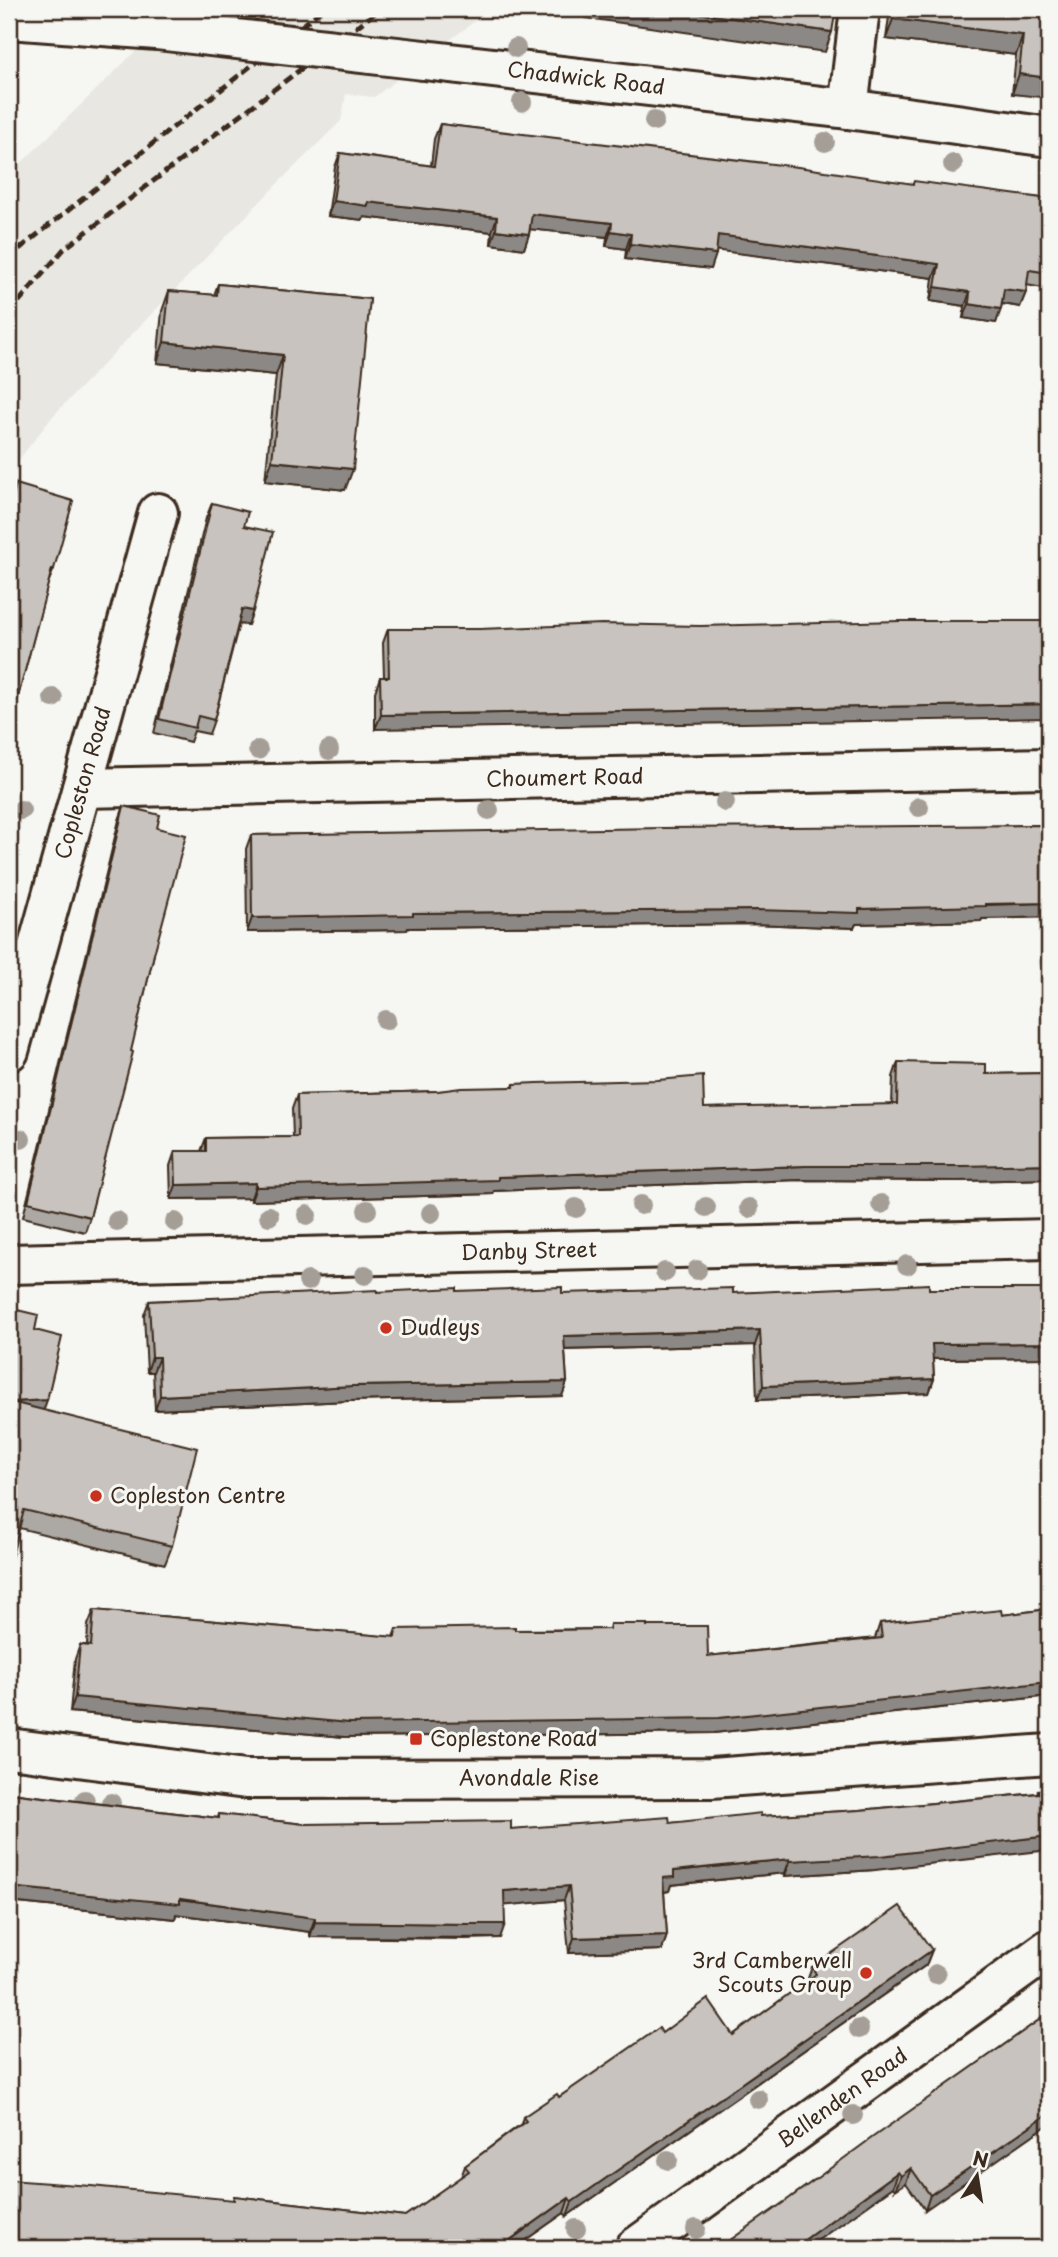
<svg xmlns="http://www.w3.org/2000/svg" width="1058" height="2257" viewBox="0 0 1058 2257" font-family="'Playpen Sans',sans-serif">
  <rect width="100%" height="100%" fill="#f6f6f2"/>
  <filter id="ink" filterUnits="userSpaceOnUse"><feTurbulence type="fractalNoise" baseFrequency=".0143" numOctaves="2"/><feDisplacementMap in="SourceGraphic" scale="14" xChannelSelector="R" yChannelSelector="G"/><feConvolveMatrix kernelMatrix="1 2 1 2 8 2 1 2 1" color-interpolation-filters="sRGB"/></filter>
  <g filter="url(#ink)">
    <polygon fill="#e8e7e2" points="179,9 491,9 374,97 346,94 341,121 278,183 53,416 9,472 9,175"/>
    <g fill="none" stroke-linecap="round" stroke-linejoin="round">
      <defs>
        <g id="minor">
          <polyline points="9,19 157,30"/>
          <path id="s1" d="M424,60L848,109L1049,137"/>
          <polyline points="848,109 860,9"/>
          <path id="s2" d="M82,788L1049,768"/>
          <path id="s3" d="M9,1051L158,513"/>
          <path id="s4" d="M9,1264L1049,1239"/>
          <path id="s5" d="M9,1748L246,1779L711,1778L1049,1754"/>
          <path id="s6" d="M635,2248L1049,1949"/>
        </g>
      </defs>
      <use href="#minor" stroke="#3b2a1e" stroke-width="44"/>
      <use href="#minor" stroke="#f6f6f2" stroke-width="38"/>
      <g stroke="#3b2a1e" stroke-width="5" stroke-dasharray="10 5" stroke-linecap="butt">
        <polyline points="9,260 18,250 323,9"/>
        <polyline points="9,313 64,249 380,9"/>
      </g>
      <defs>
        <polyline id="minor-bridge" points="157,30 424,60"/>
      </defs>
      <use href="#minor-bridge" stroke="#3b2a1e" stroke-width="44" stroke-linecap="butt"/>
      <use href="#minor-bridge" stroke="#f6f6f2" stroke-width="38"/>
    </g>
    <g fill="#a59e96">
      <circle cx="516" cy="48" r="10"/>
      <circle cx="522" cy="102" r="10"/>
      <circle cx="654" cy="121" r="10"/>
      <circle cx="825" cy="142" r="10"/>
      <circle cx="953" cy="164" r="10"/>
      <circle cx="53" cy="698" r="10"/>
      <circle cx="258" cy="750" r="10"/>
      <circle cx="329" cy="750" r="10"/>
      <circle cx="725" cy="802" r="10"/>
      <circle cx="919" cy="807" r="10"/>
      <circle cx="21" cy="810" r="10"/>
      <circle cx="489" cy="810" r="10"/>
      <circle cx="386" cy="1020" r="10"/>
      <circle cx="21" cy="1139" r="10"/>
      <circle cx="881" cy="1204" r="10"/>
      <circle cx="641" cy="1205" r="10"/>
      <circle cx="706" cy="1207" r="10"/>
      <circle cx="576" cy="1208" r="10"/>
      <circle cx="749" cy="1208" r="10"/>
      <circle cx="367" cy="1210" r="10"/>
      <circle cx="431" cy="1213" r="10"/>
      <circle cx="307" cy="1215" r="10"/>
      <circle cx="269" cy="1216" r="10"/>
      <circle cx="117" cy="1221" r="10"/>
      <circle cx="175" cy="1222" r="10"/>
      <circle cx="907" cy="1265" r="10"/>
      <circle cx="697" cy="1270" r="10"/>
      <circle cx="665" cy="1272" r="10"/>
      <circle cx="365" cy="1275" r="10"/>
      <circle cx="308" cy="1281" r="10"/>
      <circle cx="85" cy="1800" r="10"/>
      <circle cx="111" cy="1803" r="10"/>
      <circle cx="936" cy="1974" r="10"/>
      <circle cx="859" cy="2029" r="10"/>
      <circle cx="758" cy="2099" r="10"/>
      <circle cx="853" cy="2115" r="10"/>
      <circle cx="668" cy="2160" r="10"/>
      <circle cx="576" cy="2229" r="10"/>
      <circle cx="696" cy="2229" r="10"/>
    </g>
    <g fill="#aca8a3" stroke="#3b2a1e" stroke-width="2">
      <polygon points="890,9 1049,9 1012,94 1016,55 886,39"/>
      <polygon points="440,124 913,184 1049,199 1049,289 1026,285 1026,292 1020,307 1002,304 996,323 963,318 965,306 930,301 933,278 716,250 711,269 625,259 626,249 606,246 607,237 530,229 529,234 524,249 491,244 492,232 364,217 363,220 328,216 335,167 340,153 431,166 434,139"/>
      <polygon points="218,284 370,299 345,490 265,481 276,375 157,363 162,311 169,291 214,295"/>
      <polygon points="16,484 54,569 48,583 9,731 9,509"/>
      <polygon points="212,503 244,526 248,625 239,624 214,720 209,734 194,731 190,742 154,733 206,518"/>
      <polygon points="388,629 479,629 375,729 375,692 380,677 384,677 383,643"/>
      <polygon points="124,806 157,828 154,954 90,1217 85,1232 23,1217 119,820"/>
      <polygon points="1049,825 1049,917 982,919 981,921 856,924 854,928 751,924 408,928 407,930 247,932 246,849 251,835"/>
      <polygon points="898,1062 986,1074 1049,1073 1049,1179 958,1181 800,1180 569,1188 494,1191 493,1194 251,1201 251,1198 171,1199 170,1166 175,1151 201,1151 206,1138 293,1137 292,1109 297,1095 438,1091 513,1087 514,1084 704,1108 892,1105 893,1077"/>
      <polygon points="929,1289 1049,1358 933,1359 934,1379 929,1393 757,1400 755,1345 565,1350 567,1382 562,1396 348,1401 155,1410 153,1372 147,1372 144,1315 149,1301 377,1292 457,1291 562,1293 733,1293"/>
      <polygon points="35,1330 43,1410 172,1546 165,1564 19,1528"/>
      <polygon points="1049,1609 1049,1696 714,1733 344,1737 70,1712 75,1659 80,1645 87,1645 88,1625 94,1610 393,1637 396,1629 515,1630 609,1629 610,1624 647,1626 708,1656 875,1638 880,1623 1002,1615"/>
      <polygon points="1049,1789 875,1870 785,1876 785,1873 671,1885 669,1891 664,1892 667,1935 662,1950 569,1953 564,1900 504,1905 500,1938 465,1939 310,1937 310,1932 176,1914 175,1919 9,1902 9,1793 218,1818 219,1814 304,1824 511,1829 670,1823 761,1816 860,1810 1037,1793 1038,1790"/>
      <polygon points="932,1950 926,1965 567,2216 564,2213 514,2248 233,2200 234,2196 405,2216 461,2177 465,2166 521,2124 523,2117 559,2097 662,2033 733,2035 807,1981 812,1967"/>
      <polygon points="1049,2013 925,2210 906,2183 895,2190 893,2187 794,2195"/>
    </g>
    <g fill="#8c8885" stroke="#3b2a1e" stroke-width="2">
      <polygon points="589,9 669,9 832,32 825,52 586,18"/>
      <polygon points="893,19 1023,35 1016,55 886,39"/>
      <polygon points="1019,74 1049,78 1049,98 1012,94"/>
      <polygon points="333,201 368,202 497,217 492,232 364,217 363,220 328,216"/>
      <polygon points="532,214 612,223 607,237 527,229"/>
      <polygon points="496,230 529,234 524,249 491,244"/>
      <polygon points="611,231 631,234 626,249 606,246"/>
      <polygon points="718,235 939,264 933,278 712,250"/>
      <polygon points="630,244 716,254 711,269 625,259"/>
      <polygon points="935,287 970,292 965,306 930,301"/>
      <polygon points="1004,289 1026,292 1020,307 998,303"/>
      <polygon points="969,304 1001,309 996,323 963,318"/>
      <polygon points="164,342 283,355 276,375 157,363"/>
      <polygon points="272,461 353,469 345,490 265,481"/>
      <polygon points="242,609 253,611 248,625 237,624"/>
      <polygon points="1049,704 1049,718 375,729 381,715"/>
      <polygon points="1049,903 1049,917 982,919 981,921 856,924 854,928 751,924 408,928 407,930 247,932 252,918 413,913 859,909"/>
      <polygon points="1049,1164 1049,1179 958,1181 800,1180 569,1188 494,1191 493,1194 251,1201 256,1187 574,1174 805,1166"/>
      <polygon points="256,1183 251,1198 171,1199 176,1185"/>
      <polygon points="760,1330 755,1345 559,1350 564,1336"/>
      <polygon points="1049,1343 1049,1358 927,1359 932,1344"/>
      <polygon points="152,1357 159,1357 153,1372 147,1372"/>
      <polygon points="934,1379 929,1393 757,1400 763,1386"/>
      <polygon points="567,1382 562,1396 348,1401 155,1410 160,1396 353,1386"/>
      <polygon points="47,1400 41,1418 11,1402"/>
      <polygon points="1049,1682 1049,1696 714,1733 344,1737 70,1712 75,1697"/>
      <polygon points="1049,1836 1049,1850 875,1870 785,1876 790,1861"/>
      <polygon points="790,1859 785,1873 671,1885 669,1891 658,1893 663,1878 674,1871"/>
      <polygon points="569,1886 564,1900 499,1906 504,1891"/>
      <polygon points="9,1887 180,1899 315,1918 310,1932 176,1914 175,1919 9,1902"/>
      <polygon points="315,1922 505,1924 500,1938 310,1937"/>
      <polygon points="667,1935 662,1950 569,1953 574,1938"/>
      <polygon points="932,1950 926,1965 567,2216 572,2202"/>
      <polygon points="1049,2113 1049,2124 925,2210 930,2195"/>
      <polygon points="911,2168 906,2183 895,2190 901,2176"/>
      <polygon points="898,2172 893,2187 807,2248 795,2248 796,2246"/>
      <polygon points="569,2198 564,2213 514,2248 499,2248"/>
    </g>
    <g fill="#c8c3be" stroke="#3b2a1e" stroke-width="2">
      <polygon points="669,9 836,9 832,32"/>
      <polygon points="895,9 1049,9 1049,78 1019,74 1023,35 893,19"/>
      <polygon points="440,124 798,167 913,184 914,181 1049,199 1049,273 1029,270 1026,292 1004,289 1001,309 969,304 970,292 935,287 939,264 718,235 716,254 630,244 631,234 611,231 612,223 532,214 529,234 496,230 497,217 368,202 368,206 333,201 340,153 434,166"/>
      <polygon points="218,284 370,299 353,469 272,461 283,355 164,342 169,291 217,295"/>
      <polygon points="16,484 73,501 54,569 52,569 9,731 9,515"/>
      <polygon points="212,503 248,512 244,526 273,532 253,611 242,609 214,720 198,716 195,728 159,719"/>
      <polygon points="900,621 1049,621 1049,704 381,715 380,677 389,677 388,629 479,629 602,624 700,626"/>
      <polygon points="124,806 160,815 157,828 186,835 154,954 131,1051 133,1052 90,1217 28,1202"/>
      <polygon points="1049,825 1049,903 986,904 986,906 859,909 859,913 756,910 413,913 413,915 252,918 251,835 663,828"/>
      <polygon points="898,1062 986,1064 986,1074 1049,1073 1049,1164 963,1166 805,1166 574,1174 498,1177 498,1180 256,1187 256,1183 176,1185 175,1151 206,1151 206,1138 298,1137 297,1095 438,1091 461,1088 514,1087 514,1084 537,1083 658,1080 703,1076 704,1108 897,1104"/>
      <polygon points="929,1284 929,1289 1049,1289 1049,1343 932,1344 934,1379 763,1386 760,1330 564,1336 567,1382 353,1386 160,1396 159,1357 152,1357 149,1301 377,1290 377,1292 457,1288 457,1291 562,1287 562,1293 733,1288 733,1293"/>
      <polygon points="9,1308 38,1315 35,1330 62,1337 47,1400 11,1402 197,1448 172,1546 24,1510 9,1567"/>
      <polygon points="1049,1609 1049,1682 719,1718 349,1723 75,1697 80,1645 91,1646 94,1610 395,1637 396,1629 515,1627 515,1630 555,1630 610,1629 610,1624 647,1624 647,1626 707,1626 708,1656 882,1638 880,1623 1001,1610 1002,1615"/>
      <polygon points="1049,1789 1049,1836 880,1856 790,1861 790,1859 674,1871 674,1877 663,1878 667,1935 574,1938 569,1886 504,1891 505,1924 470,1924 315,1922 315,1918 180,1899 180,1904 9,1887 9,1793 219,1818 219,1814 304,1824 511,1821 511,1829 669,1817 670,1823 761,1813 761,1816 860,1810 1039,1793 1038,1790"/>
      <polygon points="900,1906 932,1950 572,2202 569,2198 499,2248 9,2248 9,2180 91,2186 234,2200 234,2196 405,2216 469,2171 465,2166 526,2121 523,2117 557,2094 559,2097 659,2028 662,2033 708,1999 733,2035 816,1974 812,1967"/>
      <polygon points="1049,2013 1049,2113 930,2195 911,2168 901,2176 898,2172 796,2246 797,2248 719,2248 794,2195 873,2137"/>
    </g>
  </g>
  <g fill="#c8321e" stroke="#f6f6f2" stroke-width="2.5">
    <circle cx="386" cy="1328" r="7"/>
    <circle cx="96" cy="1496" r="7"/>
    <rect x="409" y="1732" width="14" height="14" rx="3.5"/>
    <circle cx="866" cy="1973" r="7"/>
  </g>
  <g text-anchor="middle" stroke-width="6" stroke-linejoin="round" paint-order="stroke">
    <g font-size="21" fill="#3b2a1e" stroke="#f6f6f2">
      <text dy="7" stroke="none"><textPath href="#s1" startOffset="163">Chadwick Road</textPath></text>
      <text dy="7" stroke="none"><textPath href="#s2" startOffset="483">Choumert Road</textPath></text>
      <text dy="7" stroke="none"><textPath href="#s3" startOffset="278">Copleston Road</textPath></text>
      <text dy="7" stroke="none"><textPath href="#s4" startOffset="520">Danby Street</textPath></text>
      <text dy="7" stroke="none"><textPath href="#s5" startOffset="522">Avondale Rise</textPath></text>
      <text dy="7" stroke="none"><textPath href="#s6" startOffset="256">Bellenden Road</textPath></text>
    </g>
    <g font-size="21" fill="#3b2a1e" stroke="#f6f6f2" text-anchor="start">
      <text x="400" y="1335">Dudleys</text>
      <text x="110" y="1503">Copleston Centre</text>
      <text x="430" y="1746">Coplestone Road</text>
      <text x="852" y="1968" text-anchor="end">3rd Camberwell<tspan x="852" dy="24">Scouts Group</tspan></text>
    </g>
  </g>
  <rect width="1058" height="2257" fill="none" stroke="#f6f6f2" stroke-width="35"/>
  <rect x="18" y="18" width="1023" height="2222" fill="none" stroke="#3b2a1e" stroke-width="2.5" filter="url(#ink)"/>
  <g transform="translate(977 2176) rotate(12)" stroke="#f6f6f2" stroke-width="5" paint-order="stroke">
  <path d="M0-5L12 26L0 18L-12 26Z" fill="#3b2a1e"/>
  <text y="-10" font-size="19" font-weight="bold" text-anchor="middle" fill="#3b2a1e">N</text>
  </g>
</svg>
